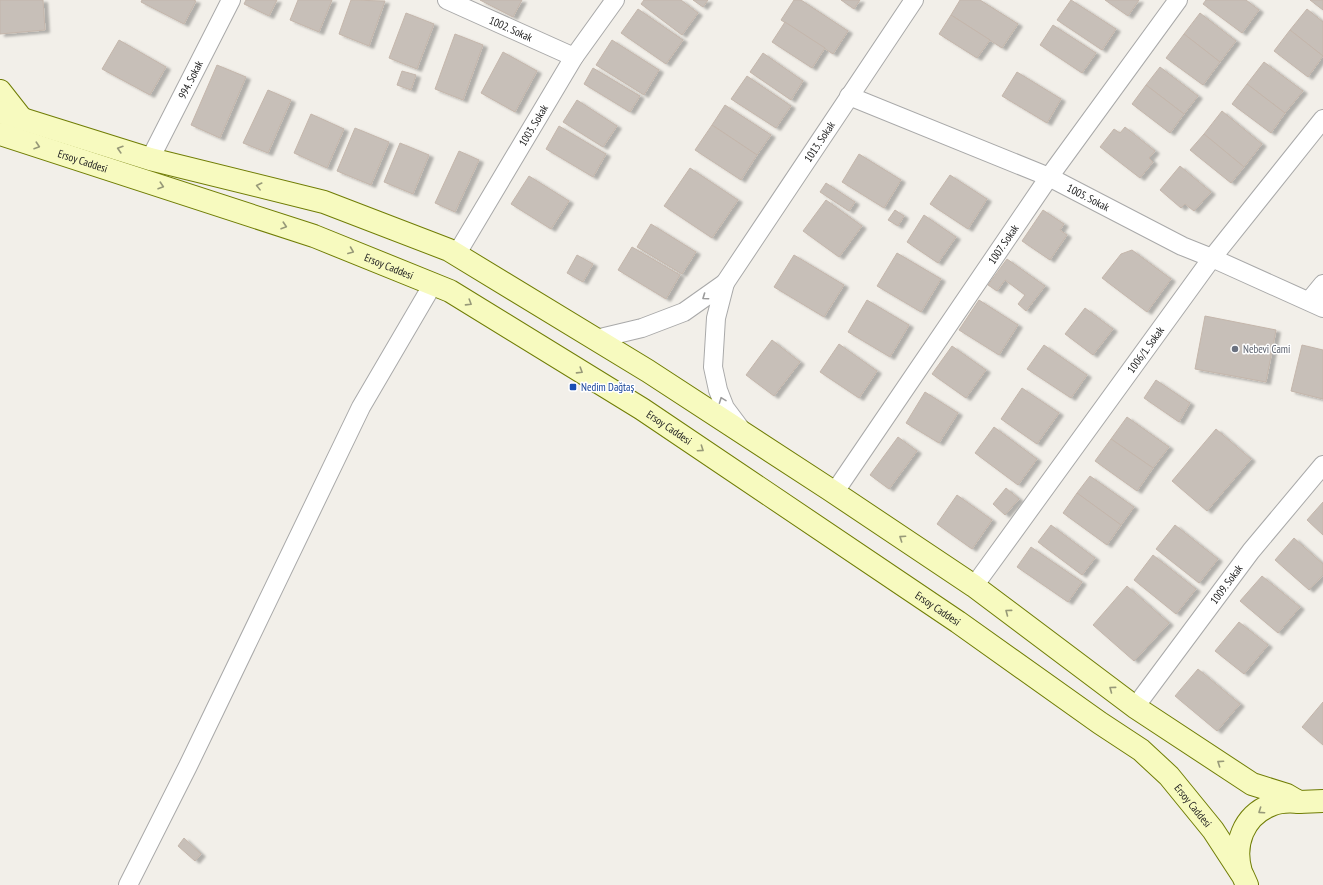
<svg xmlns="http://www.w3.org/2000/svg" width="1323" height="885" viewBox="0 0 1323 885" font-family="'PT Sans Narrow',sans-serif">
  <defs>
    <filter id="shadow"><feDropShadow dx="4.5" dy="2.5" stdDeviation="1" flood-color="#0004"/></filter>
  </defs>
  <rect width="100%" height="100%" fill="#f2efe9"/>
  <g fill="#c7bfb8" stroke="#c4b6ab" filter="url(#shadow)">
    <polygon points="0,0 43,0 45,30 0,34"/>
    <polygon points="142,0 193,0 196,1 184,24 141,2"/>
    <polygon points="246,0 277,0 269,16 244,4"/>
    <polygon points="298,0 332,0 319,32 290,20"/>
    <polygon points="351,0 385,1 369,46 339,34"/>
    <polygon points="480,0 522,0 513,17"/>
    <polygon points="644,0 681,0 698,13 682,35 641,4"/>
    <polygon points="693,0 708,0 703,7"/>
    <polygon points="794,0 801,0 848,31 833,54 781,20"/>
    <polygon points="841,0 860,0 854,9"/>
    <polygon points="960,0 980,0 1018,24 1002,48 951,15"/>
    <polygon points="1071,0 1116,29 1102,50 1057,20"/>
    <polygon points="1105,0 1139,0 1128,16"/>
    <polygon points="1206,0 1246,0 1259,10 1242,33 1203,4"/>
    <polygon points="1310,0 1323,0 1323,10"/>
    <polygon points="638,9 683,40 666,64 621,33"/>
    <polygon points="1307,9 1323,22 1323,56 1290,30"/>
    <polygon points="406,13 434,24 417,69 389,58"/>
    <polygon points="1200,13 1236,41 1220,62 1184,34"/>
    <polygon points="951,15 990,40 977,58 939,34"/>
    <polygon points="785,22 825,48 812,68 772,42"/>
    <polygon points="1053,25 1096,53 1082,73 1040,45"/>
    <polygon points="1290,30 1323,56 1308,77 1274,51"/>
    <polygon points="455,34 483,45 463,100 435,89"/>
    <polygon points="1184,34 1220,62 1203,85 1166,58"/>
    <polygon points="119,40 166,67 150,95 102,69"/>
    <polygon points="612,40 659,70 644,95 596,65"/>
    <polygon points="503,52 537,71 515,112 481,93"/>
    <polygon points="763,53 803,81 791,100 750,72"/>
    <polygon points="1264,62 1303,91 1285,113 1247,84"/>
    <polygon points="217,65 246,77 220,138 191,125"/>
    <polygon points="1160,67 1198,96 1184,114 1146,85"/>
    <polygon points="593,68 640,96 630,112 584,84"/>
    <polygon points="402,71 416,75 411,90 397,85"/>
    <polygon points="1017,72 1061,99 1047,123 1002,96"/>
    <polygon points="747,76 791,106 776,128 731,99"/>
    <polygon points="1247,84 1285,113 1271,133 1232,104"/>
    <polygon points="1146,85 1184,114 1170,133 1132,104"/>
    <polygon points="268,90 291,100 268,153 243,143"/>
    <polygon points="577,100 617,126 603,147 563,122"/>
    <polygon points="725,105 771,135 757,155 712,125"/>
    <polygon points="1222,111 1262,144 1244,167 1204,134"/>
    <polygon points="311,114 344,129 327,168 294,153"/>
    <polygon points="712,125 757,155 741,180 695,150"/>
    <polygon points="559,126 606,154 593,177 546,149"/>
    <polygon points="1125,127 1155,151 1149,158 1153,162 1140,178 1100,147 1114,129 1120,133"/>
    <polygon points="355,128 389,142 371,185 337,171"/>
    <polygon points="1204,134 1244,167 1231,183 1190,150"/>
    <polygon points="400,143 429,155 413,194 384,182"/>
    <polygon points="459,151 479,160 455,212 435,203"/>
    <polygon points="859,154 901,180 884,208 842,182"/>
    <polygon points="1180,166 1211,192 1194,211 1185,204 1181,208 1160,190"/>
    <polygon points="690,168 738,200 712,238 664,206"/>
    <polygon points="950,175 987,199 968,229 930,204"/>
    <polygon points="529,176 569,201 551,229 511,204"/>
    <polygon points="826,183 855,202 849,211 820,192"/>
    <polygon points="826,200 862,226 839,257 803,231"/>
    <polygon points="895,210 904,216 898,226 888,220"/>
    <polygon points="1043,210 1064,224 1060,230 1067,235 1050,260 1022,241"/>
    <polygon points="924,215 956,237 938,263 907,242"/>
    <polygon points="651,224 696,252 682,274 637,247"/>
    <polygon points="632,247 680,275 666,299 618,270"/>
    <polygon points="1132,250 1171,279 1147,312 1102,278 1121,254"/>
    <polygon points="897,253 941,279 921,312 877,286"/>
    <polygon points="577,255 593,264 583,282 567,273"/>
    <polygon points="794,255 844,285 824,317 774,287"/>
    <polygon points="1007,259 1045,286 1026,311 1018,304 1025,295 1005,280 997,291 988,285"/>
    <polygon points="867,300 909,325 890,357 848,332"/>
    <polygon points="979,300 1018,325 999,355 959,330"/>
    <polygon points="1085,308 1113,329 1093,355 1065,334"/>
    <polygon points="1205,316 1276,330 1266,382 1195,369"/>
    <polygon points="772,340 800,362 774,396 746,375"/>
    <polygon points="839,344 877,371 859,398 820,372"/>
    <polygon points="1044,345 1087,375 1071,398 1027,369"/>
    <polygon points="1302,345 1323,350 1323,399 1291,391"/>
    <polygon points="952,346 986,370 966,398 932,374"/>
    <polygon points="1156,380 1190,403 1179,422 1144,398"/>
    <polygon points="1022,388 1059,413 1037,444 1001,419"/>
    <polygon points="925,392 958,413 939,443 906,423"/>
    <polygon points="1127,417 1169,447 1153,468 1111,439"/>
    <polygon points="994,427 1037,459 1018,485 975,453"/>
    <polygon points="1216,429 1251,459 1207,511 1172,481"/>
    <polygon points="898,437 917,451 889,489 870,475"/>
    <polygon points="1111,439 1153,468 1137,491 1095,461"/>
    <polygon points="1090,476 1134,507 1121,525 1077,493"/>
    <polygon points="1006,488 1019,499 1005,515 993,504"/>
    <polygon points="1077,493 1121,525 1107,545 1063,513"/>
    <polygon points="957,495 992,520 972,549 937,524"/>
    <polygon points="1323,502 1323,535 1307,520"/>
    <polygon points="1051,525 1095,558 1082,575 1038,542"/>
    <polygon points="1175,525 1218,559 1199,583 1156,549"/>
    <polygon points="1294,538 1323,564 1323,575 1309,590 1275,560"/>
    <polygon points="1031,547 1082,582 1068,602 1017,567"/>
    <polygon points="1153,555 1196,589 1176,614 1134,580"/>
    <polygon points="1262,576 1300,607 1278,633 1240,601"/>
    <polygon points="1127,586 1169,623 1134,661 1093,625"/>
    <polygon points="1239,622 1268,645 1244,674 1215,651"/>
    <polygon points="1198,669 1240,704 1217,731 1175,696"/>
    <polygon points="1323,702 1323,745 1302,727"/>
    <polygon points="184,838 201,854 195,861 178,846"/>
  </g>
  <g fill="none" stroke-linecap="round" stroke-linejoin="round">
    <defs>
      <g id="minor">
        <path id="s1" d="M447,0L574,57"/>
        <path id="s2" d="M849,96L1049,177L1182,246L1212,258L1323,308"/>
        <path id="s3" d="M150,159L231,0"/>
        <path id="s4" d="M456,255L574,57L615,0"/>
        <path id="s5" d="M725,283L914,0"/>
        <polyline points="1309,301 1323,284"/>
        <polyline points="596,339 642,328 684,312 725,283 716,318 713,367 718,390 725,408 740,428"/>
        <path id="s6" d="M834,493L1049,177L1178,0"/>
        <path id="s7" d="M974,586L1212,258L1323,119"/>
        <path id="s8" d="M1135,707L1251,551L1323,465"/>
        <polyline points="128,885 188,766 361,407 433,284"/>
      </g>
      <g id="secondary">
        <polyline points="0,91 22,119"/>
        <polyline points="0,112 150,159 324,202 449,250 648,371 829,489 974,586 1135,707 1252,784 1287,795 1299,802 1323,801"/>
        <path id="s9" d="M0,134L314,236L450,291L642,409L958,622L1100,723L1141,750L1169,776L1213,830L1243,876L1247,885"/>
        <path d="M1241,872C1233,845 1243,816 1271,805C1280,801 1289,801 1299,802"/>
      </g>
    </defs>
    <use href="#minor" stroke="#a9a9a9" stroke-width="20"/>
    <use href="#secondary" stroke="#707d05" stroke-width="24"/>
    <use href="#minor" stroke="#fff" stroke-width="18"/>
    <use href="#secondary" stroke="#f7fabf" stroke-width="22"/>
  </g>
  <defs><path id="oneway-chevron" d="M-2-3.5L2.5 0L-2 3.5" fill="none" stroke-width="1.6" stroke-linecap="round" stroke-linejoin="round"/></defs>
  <g stroke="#979978">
    <use href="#oneway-chevron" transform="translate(37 146) rotate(18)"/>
    <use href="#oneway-chevron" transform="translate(120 149) rotate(-163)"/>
    <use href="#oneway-chevron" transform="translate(161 186) rotate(18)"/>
    <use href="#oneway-chevron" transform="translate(259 186) rotate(-166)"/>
    <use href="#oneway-chevron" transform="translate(284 226) rotate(18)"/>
    <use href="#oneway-chevron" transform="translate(351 251) rotate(22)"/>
    <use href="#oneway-chevron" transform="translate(469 303) rotate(32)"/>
    <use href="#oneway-chevron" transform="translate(580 371) rotate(32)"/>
    <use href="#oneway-chevron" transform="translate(701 449) rotate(34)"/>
    <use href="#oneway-chevron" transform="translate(902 538) rotate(-146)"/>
    <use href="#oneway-chevron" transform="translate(1008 612) rotate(-143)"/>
    <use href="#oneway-chevron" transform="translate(1112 689) rotate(-143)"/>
    <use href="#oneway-chevron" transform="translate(1220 763) rotate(-146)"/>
    <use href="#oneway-chevron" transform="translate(1261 811) rotate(146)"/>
  </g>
  <g stroke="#9c9c9c">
    <use href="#oneway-chevron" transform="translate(705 297) rotate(145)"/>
    <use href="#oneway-chevron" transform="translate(722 400) rotate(-111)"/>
  </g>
  <circle fill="#6b7280" stroke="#fff" stroke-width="1.5" cx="1235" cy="349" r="4"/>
  <rect fill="#1a4fb4" stroke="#fff" stroke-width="1.5" x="569" y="383" width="8" height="8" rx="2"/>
  <g text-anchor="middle" stroke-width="3" stroke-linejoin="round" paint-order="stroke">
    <g font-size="11" fill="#222" stroke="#fff">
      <text dy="4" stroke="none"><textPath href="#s1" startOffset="70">1002. Sokak</textPath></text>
      <text dy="4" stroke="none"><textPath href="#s3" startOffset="89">994. Sokak</textPath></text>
      <text dy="4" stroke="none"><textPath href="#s4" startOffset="151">1003. Sokak</textPath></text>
      <text dy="4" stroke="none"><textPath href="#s5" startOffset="170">1013. Sokak</textPath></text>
      <text dy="4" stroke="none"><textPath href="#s9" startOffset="87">Ersoy Caddesi</textPath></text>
      <text dy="4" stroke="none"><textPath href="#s2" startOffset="260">1005. Sokak</textPath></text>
      <text dy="4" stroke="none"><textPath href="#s6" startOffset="301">1007. Sokak</textPath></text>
      <text dy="4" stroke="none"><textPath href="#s9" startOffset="411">Ersoy Caddesi</textPath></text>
      <text dy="4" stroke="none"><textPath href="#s7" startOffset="292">1006/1. Sokak</textPath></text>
      <text dy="4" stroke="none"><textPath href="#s9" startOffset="735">Ersoy Caddesi</textPath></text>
      <text dy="4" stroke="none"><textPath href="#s8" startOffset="153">1009. Sokak</textPath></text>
      <text dy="4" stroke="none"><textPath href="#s9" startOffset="1059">Ersoy Caddesi</textPath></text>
      <text dy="4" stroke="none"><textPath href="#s9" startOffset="1383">Ersoy Caddesi</textPath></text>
    </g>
    <g font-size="11" fill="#5b616d" stroke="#fff" text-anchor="start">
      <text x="1243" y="353">Nebevi Cami</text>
    </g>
    <g font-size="11" fill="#164399" stroke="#fff" text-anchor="start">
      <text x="581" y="391">Nedim Dağtaş</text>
    </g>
  </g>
</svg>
